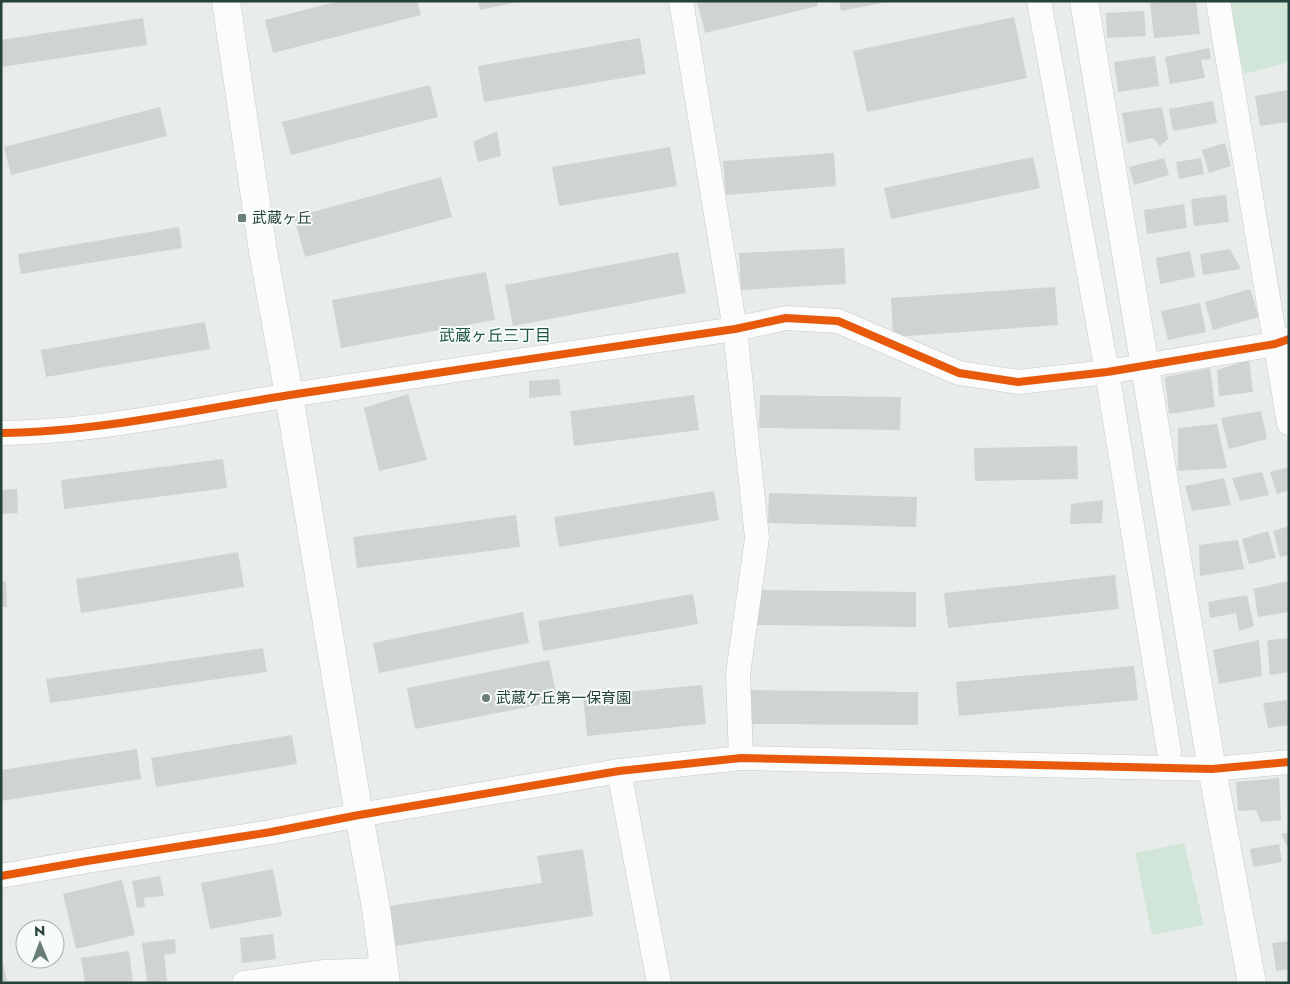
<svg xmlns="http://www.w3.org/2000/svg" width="1290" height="984" viewBox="0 0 1290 984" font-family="Jost,'Noto Sans JP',sans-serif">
  <rect width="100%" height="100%" fill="#e8edeb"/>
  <g fill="#d1e6d8">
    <polygon points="1227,1 1289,1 1289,62 1244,74"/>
    <polygon points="1184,843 1204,925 1152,935 1135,853"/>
  </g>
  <g fill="#cfd4d2">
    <polygon points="339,1 417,1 421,15 273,53 265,20"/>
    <polygon points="478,1 518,1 518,2 480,10"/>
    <polygon points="697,1 817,1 818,6 705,33"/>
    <polygon points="839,1 887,1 887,2 841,11"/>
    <polygon points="1167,1 1196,1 1200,34 1154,38 1150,3"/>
    <polygon points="1144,11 1146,36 1107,38 1106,13"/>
    <polygon points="1014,17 1027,78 867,112 853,51"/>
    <polygon points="143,18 147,45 1,67 1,40"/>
    <polygon points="640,38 646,74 484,102 478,66"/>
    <polygon points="1209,48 1211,59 1201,60 1205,78 1170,84 1165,57"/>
    <polygon points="1155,56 1159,86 1118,92 1114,62"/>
    <polygon points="430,85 438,117 291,155 282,122"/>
    <polygon points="1289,90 1289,122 1260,126 1255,96"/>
    <polygon points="1213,101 1217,123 1173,131 1169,109"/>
    <polygon points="160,107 167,136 11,175 4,147"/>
    <polygon points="1162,107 1168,139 1160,146 1153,138 1127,143 1122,113"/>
    <polygon points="497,131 501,156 478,162 473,142"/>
    <polygon points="1225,143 1231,166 1209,173 1202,150"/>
    <polygon points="670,147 677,186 559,206 552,167"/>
    <polygon points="834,153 836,186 726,195 723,161"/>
    <polygon points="1033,157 1040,188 891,219 884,188"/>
    <polygon points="1164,158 1169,175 1134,185 1129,167"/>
    <polygon points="1201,158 1204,174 1179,179 1176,162"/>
    <polygon points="441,177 452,217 305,257 294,217"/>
    <polygon points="1226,195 1229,222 1194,226 1191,199"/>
    <polygon points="1184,204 1187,228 1147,234 1144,210"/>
    <polygon points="179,227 182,248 21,274 18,254"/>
    <polygon points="844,248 846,284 741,290 739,253"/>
    <polygon points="1230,249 1241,269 1203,275 1200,254"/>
    <polygon points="1190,251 1195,277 1160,284 1156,258"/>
    <polygon points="678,252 686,293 513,326 505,285"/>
    <polygon points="486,272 495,320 341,348 332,300"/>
    <polygon points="1055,287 1058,325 893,337 891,298"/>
    <polygon points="1250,289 1259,317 1213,330 1205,302"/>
    <polygon points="1200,303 1206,332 1168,340 1161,311"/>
    <polygon points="205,322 210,349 46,377 41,350"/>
    <polygon points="1249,360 1253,392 1219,396 1217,370"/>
    <polygon points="1210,368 1215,407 1169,414 1165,377"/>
    <polygon points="559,379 561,395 529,398 529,381"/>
    <polygon points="408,394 427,460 379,471 364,408"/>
    <polygon points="694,395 699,430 574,446 570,411"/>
    <polygon points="760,395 901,397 900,430 759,428"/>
    <polygon points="1261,411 1267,439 1229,449 1221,418"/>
    <polygon points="1217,424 1227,468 1178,471 1178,428"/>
    <polygon points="1077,446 1078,479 975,481 974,448"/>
    <polygon points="223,459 227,488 64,509 61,480"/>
    <polygon points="1289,467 1289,490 1277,494 1270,472"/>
    <polygon points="1262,472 1269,495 1240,501 1232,478"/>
    <polygon points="1224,478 1231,505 1192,511 1185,486"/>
    <polygon points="17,489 18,513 1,514 1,490"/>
    <polygon points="714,491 719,520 559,547 554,517"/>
    <polygon points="769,493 917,497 916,527 768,523"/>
    <polygon points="1103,500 1102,523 1070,524 1071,504"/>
    <polygon points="516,515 520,547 357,568 353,537"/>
    <polygon points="1289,526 1289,555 1280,557 1273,531"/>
    <polygon points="1268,531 1276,558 1249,564 1242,539"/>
    <polygon points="1238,540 1244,569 1200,576 1199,545"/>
    <polygon points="238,552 244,587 81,613 76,579"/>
    <polygon points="1115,575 1119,609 948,628 944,593"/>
    <polygon points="6,581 7,607 1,607 1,582"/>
    <polygon points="1289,581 1289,612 1258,617 1254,590 1252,589"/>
    <polygon points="757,590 916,592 916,627 757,625"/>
    <polygon points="693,594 698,624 543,651 538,621"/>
    <polygon points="1247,595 1254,626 1239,631 1236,613 1210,618 1208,602"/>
    <polygon points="523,612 529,643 379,673 373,643"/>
    <polygon points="1289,638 1289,672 1270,675 1267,642 1269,640"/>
    <polygon points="1259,640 1262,676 1219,684 1213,650"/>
    <polygon points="263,648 267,672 50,703 46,679"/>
    <polygon points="549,660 558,701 415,729 407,688"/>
    <polygon points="1134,666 1138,700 959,716 956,682"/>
    <polygon points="702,685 706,724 587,736 583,696"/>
    <polygon points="750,690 918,692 918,725 750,724"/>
    <polygon points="1287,700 1289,725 1268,728 1263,703"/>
    <polygon points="292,735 297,764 156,787 151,758"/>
    <polygon points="137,749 141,779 1,801 1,770"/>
    <polygon points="1279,778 1281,820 1261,822 1256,810 1238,811 1236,782"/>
    <polygon points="1289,832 1289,850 1281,834"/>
    <polygon points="1279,844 1282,862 1253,867 1250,849"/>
    <polygon points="583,849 593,916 382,948 376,908 542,883 537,856"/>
    <polygon points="273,869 282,916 210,929 201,883"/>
    <polygon points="160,876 164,896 144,898 145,907 137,908 132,881"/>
    <polygon points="122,880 135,935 76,949 63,894"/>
    <polygon points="273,934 276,959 242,963 240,938"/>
    <polygon points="175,939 176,953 164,955 167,981 147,983 142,943"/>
    <polygon points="1289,941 1289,969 1276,971 1272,943"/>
    <polygon points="129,951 133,981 118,983 85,983 81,958"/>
    <polygon points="1,955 7,981 1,982"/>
  </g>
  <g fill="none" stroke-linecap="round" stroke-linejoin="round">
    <defs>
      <g id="minor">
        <polyline points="681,1 735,329 757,538 738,674 741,758"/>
        <polyline points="1039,1 1107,372 1169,751"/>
        <polyline points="1218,1 1289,423"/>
        <path d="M1,433C96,432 196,410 290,395C438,372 587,351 735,329L786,318L838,321L959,373L1018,382L1107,372L1275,344L1289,339"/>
        <polyline points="619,771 659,983"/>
        <polyline points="1,876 87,861 271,832 359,815 619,771 741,758 1212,769 1289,762"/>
        <polyline points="244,983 325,972 384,970"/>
      </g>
      <g id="tertiary">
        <polyline points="226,1 263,251 289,395 359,815 376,908 386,983"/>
        <polyline points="1084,1 1212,769 1252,983"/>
      </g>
    </defs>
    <use href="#minor" stroke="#c5cac8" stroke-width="25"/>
    <use href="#tertiary" stroke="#c5cac8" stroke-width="29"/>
    <use href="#minor" stroke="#fcfcfc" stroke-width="24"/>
    <use href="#tertiary" stroke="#fcfcfc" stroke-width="28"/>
    <defs>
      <g id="cycleway">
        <path d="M1,433C96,432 196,410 290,395C438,372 587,351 735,329L786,318L838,321L959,373L1018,382L1107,372L1275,344L1289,339"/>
        <polyline points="1,876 87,861 271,832 359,815 619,771 741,758 1212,769 1289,762"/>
      </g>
    </defs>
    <use href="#cycleway" stroke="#f7fbf9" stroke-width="11"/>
    <use href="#cycleway" stroke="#e8590c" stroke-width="8"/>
  </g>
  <g fill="#697e78" stroke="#f7fbf9" stroke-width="2">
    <rect x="237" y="213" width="10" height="10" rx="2.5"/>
    <circle cx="486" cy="698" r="5"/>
  </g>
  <g text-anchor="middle" stroke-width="4" stroke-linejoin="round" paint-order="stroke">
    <g font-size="15" fill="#24423a" stroke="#f7fbf9" text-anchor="start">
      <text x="252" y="223">武蔵ヶ丘</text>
      <text x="496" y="703">武蔵ケ丘第一保育園</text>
    </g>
    <g font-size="16" fill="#1f5548" stroke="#f7fbf9">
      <text x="495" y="341">武蔵ヶ丘三丁目</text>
    </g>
  </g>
  <rect width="1290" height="984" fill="none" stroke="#24423a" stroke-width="5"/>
  <g transform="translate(40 944) rotate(359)"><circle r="24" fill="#f7fbf9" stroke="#a3b1ad"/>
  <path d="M0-4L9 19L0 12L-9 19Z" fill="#697e78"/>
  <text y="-8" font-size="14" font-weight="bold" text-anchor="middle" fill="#24423a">N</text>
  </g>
</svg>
